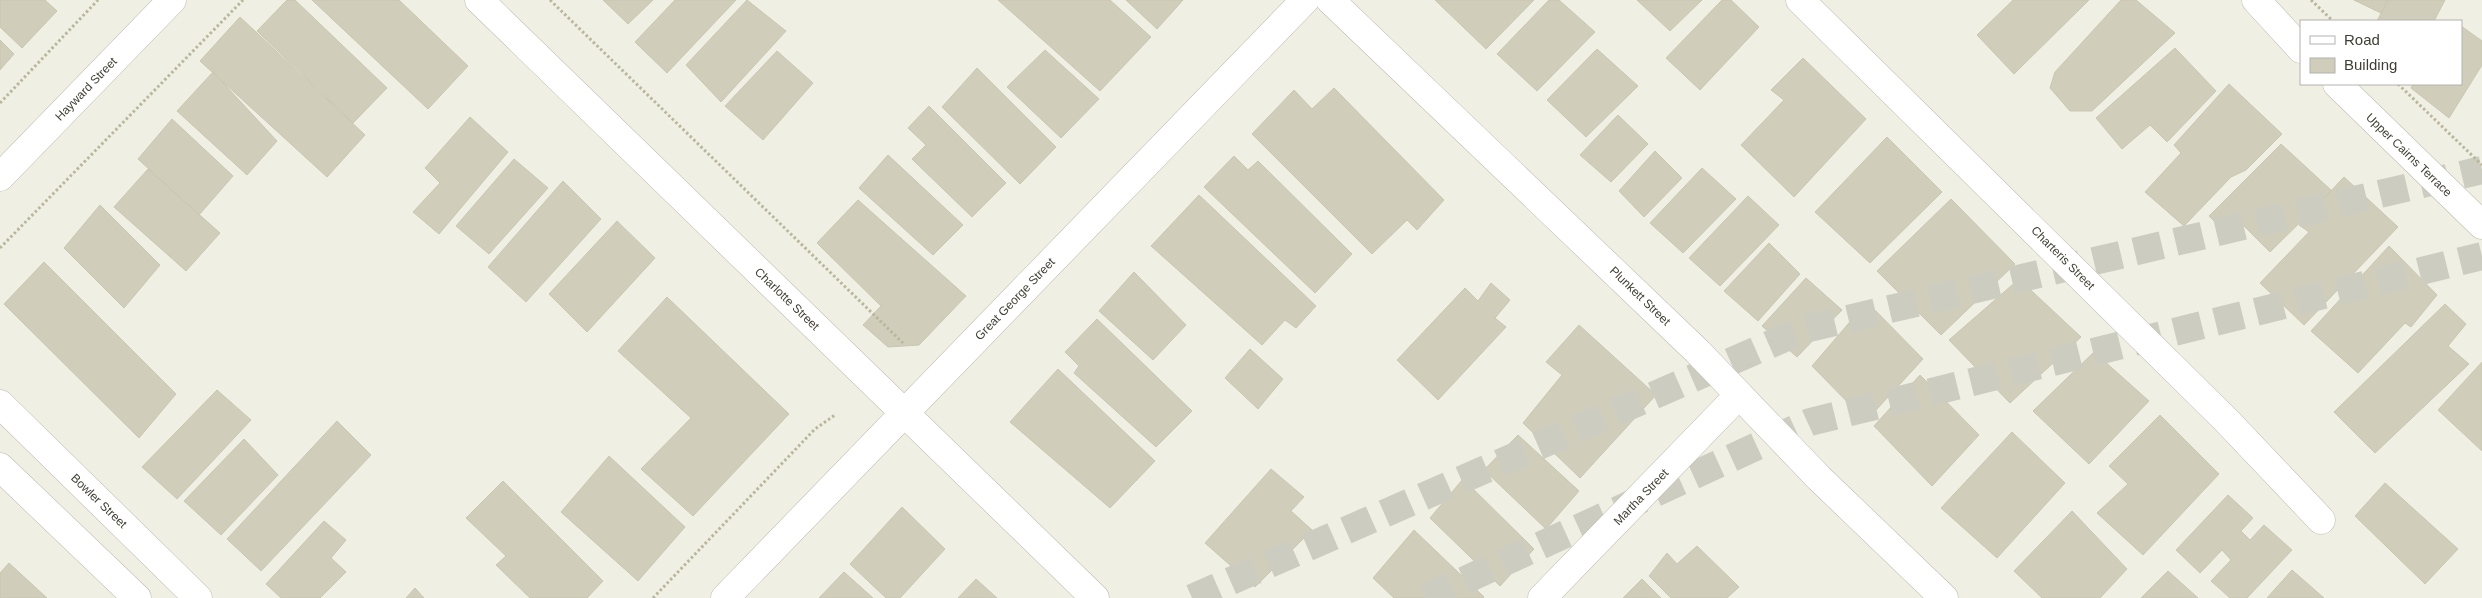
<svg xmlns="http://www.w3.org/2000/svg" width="2482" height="598" viewBox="0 0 2482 598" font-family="Arial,sans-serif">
  <rect width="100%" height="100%" fill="#f0efe4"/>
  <g fill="#d0cdbb" stroke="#cac6af">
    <polygon points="0,0 45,0 57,11 22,48 0,27"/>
    <polygon points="287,0 295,0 387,88 353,123 257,31"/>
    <polygon points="312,0 399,0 468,66 428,109"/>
    <polygon points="603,0 653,0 628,24"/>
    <polygon points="675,0 736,0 667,73 635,42"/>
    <polygon points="747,0 786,31 721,102 686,65"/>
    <polygon points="998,0 1110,0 1151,37 1100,91"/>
    <polygon points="1126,0 1183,0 1157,29"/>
    <polygon points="1435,0 1534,0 1486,49"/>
    <polygon points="1549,0 1559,0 1595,32 1537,91 1497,54"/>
    <polygon points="1637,0 1702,0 1670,31"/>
    <polygon points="1722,0 1731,0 1759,27 1700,90 1666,58"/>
    <polygon points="2013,0 2089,0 2014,74 1977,35"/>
    <polygon points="2121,0 2136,0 2175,33 2092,111 2070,111 2050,88 2055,72"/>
    <polygon points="2354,0 2388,0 2381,13"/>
    <polygon points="2388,0 2445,0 2434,21 2377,21"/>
    <polygon points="240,17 365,135 327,177 200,61"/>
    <polygon points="2461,26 2482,41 2482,65 2449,118 2411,88 2413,84 2461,84"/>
    <polygon points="0,40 14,54 0,70"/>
    <polygon points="2175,48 2216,91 2167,142 2150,125 2122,149 2096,118"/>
    <polygon points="1597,49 1638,86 1586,137 1547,100"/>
    <polygon points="1045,50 1099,99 1061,138 1007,87"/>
    <polygon points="777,51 813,83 763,140 725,106"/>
    <polygon points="1803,58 1866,119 1794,197 1741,145 1784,100 1771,90"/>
    <polygon points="977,68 1056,147 1020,184 942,107"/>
    <polygon points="213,72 277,141 247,175 177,111"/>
    <polygon points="2229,84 2282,134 2246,170 2231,177 2184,226 2145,192 2181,153 2174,145"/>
    <polygon points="1334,88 1444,200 1417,230 1407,220 1372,254 1252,134 1294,90 1312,109"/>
    <polygon points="929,106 1006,183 972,217 912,159 926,145 908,128"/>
    <polygon points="1618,115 1648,144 1611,182 1580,155"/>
    <polygon points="470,117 508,152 439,234 413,212 440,183 425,168"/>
    <polygon points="172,119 233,176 199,215 138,159"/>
    <polygon points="1887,137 1942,192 1870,263 1815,212"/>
    <polygon points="2281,144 2332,191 2270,252 2244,226 2234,241 2209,216"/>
    <polygon points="1655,151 1682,178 1644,217 1619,191"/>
    <polygon points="888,155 963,225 933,255 859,188"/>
    <polygon points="1234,156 1248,170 1258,161 1352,254 1315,293 1204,187"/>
    <polygon points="514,159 548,188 489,254 456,226"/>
    <polygon points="1702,168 1736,199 1683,253 1650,223"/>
    <polygon points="148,169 220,233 186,271 114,207"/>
    <polygon points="2344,177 2398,227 2304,325 2260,283 2309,232 2299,225"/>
    <polygon points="563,181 601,219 526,302 488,267"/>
    <polygon points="1199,195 1316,306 1296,328 1285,320 1262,345 1151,246"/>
    <polygon points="1748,196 1779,225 1720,286 1689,258"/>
    <polygon points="1951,199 2015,264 1941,335 1877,271"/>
    <polygon points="858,200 966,296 919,345 888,347 863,325 881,306 817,243"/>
    <polygon points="100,205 160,265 124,308 64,248"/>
    <polygon points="617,221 655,258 587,332 549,294"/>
    <polygon points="1769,243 1800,274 1758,321 1724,291"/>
    <polygon points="2389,246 2437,295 2411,327 2405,323 2358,373 2311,331"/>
    <polygon points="44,262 176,394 139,438 4,304"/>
    <polygon points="1134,272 1186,325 1153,360 1099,311"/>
    <polygon points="1806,278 1842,310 1797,357 1762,326"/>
    <polygon points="2019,279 2081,337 2010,403 1949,340"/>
    <polygon points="1491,283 1510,300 1495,318 1506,327 1438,400 1397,360 1465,288 1478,301"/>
    <polygon points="667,297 789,414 693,516 641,469 691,418 618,351"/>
    <polygon points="1867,302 1923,359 1866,421 1812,366"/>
    <polygon points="2445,304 2466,324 2448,346 2469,364 2375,453 2334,412"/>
    <polygon points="1097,319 1192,411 1156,447 1074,373 1079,366 1065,352"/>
    <polygon points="1579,325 1656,395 1580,478 1523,423 1562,375 1546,362"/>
    <polygon points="1250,349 1283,379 1258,409 1225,378"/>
    <polygon points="2094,352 2149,401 2089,464 2033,411"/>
    <polygon points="2482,362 2482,451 2438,410"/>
    <polygon points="1058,369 1155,461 1110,508 1010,422"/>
    <polygon points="1920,375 1979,435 1932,486 1874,426"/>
    <polygon points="217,390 251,420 177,499 142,467"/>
    <polygon points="2160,415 2219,474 2143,555 2097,513 2128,484 2109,466"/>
    <polygon points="337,421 371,455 261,571 227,539"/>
    <polygon points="2012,432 2065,483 1997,558 1941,508"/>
    <polygon points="1518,435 1579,491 1546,529 1484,470"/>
    <polygon points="244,439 278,475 221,535 184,501"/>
    <polygon points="609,456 685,527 638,581 561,512"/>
    <polygon points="1271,469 1304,497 1291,511 1312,530 1255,587 1205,543"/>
    <polygon points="1463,479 1534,549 1500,586 1430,518"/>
    <polygon points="503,481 603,581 587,598 530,598 496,565 506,556 466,518"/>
    <polygon points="2385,483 2458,549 2425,584 2355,516"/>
    <polygon points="2228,495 2253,518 2241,531 2250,540 2264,525 2292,550 2247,598 2230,598 2211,581 2231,560 2222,550 2200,573 2176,550"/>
    <polygon points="902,507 945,549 900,598 886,598 850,564"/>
    <polygon points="2072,511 2127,569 2100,598 2042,598 2014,571"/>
    <polygon points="324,521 346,540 331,558 346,572 320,598 281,598 266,584"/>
    <polygon points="1414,530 1484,597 1483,598 1394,598 1373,578"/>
    <polygon points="1697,546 1739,587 1727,598 1671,598 1649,576 1667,553 1677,564"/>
    <polygon points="9,563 47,598 0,598 0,573"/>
    <polygon points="2292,570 2324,598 2267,598"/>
    <polygon points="2168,571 2198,598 2141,598"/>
    <polygon points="844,572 873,598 819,598"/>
    <polygon points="976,579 997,598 958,598"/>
    <polygon points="1642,579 1661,598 1623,598"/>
    <polygon points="415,588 424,598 406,598"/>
  </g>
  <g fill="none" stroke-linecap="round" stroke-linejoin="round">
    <g stroke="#cdccc1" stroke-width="28" stroke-dasharray="28 14" stroke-linecap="butt">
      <polyline points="1192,598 1805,329 2482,170"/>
      <polyline points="1426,598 1810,422 2482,256"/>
    </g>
    <defs>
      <g id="minor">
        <polyline points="479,0 1095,598"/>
        <polyline points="1330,0 1697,351 1819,478 1944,598"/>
        <polyline points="1800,0 2227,421 2321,520"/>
        <polyline points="2256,0 2301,49"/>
        <polyline points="2337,84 2482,225"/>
        <polyline points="0,177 172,0"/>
        <polyline points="0,404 198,598"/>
        <polyline points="0,467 137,598"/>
        <polyline points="725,598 1305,0"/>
        <polyline points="1542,598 1739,395"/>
      </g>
    </defs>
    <use href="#minor" stroke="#bdbbab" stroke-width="29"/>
    <g stroke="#bbb69a" stroke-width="3" stroke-dasharray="2.5 2.5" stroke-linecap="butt">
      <polyline points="550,0 903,343"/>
      <polyline points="2311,0 2333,21"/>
      <polyline points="2398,84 2482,165"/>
      <polyline points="0,103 98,0"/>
      <polyline points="0,248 243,0"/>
      <polyline points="653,598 815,429 835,415"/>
    </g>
    <use href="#minor" stroke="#fff" stroke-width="28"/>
  </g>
  <g text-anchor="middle" stroke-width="4.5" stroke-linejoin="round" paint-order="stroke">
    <g font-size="12" fill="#413f35" stroke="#fff">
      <text transform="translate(86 89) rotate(-46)" y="4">Hayward Street</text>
      <text transform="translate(2409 155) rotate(44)" y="4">Upper Cairns Terrace</text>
      <text transform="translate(2063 258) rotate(45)" y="4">Charteris Street</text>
      <text transform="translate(1640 296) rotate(44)" y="4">Plunkett Street</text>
      <text transform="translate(787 299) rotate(44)" y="4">Charlotte Street</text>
      <text transform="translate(1015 299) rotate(-46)" y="4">Great George Street</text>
      <text transform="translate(1641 497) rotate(-46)" y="4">Martha Street</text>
      <text transform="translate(99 501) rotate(44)" y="4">Bowler Street</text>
    </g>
  </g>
  <rect x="2300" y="20" width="162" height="65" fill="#ffffff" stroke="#b3b2ae"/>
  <rect x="2310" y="36" width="25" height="8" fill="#ffffff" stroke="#b3b2ae"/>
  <text x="2344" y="45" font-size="15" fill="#413f35">Road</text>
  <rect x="2310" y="58" width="25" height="15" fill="#d0cdbb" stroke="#b3b2ae"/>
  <text x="2344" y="70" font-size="15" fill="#413f35">Building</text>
</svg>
